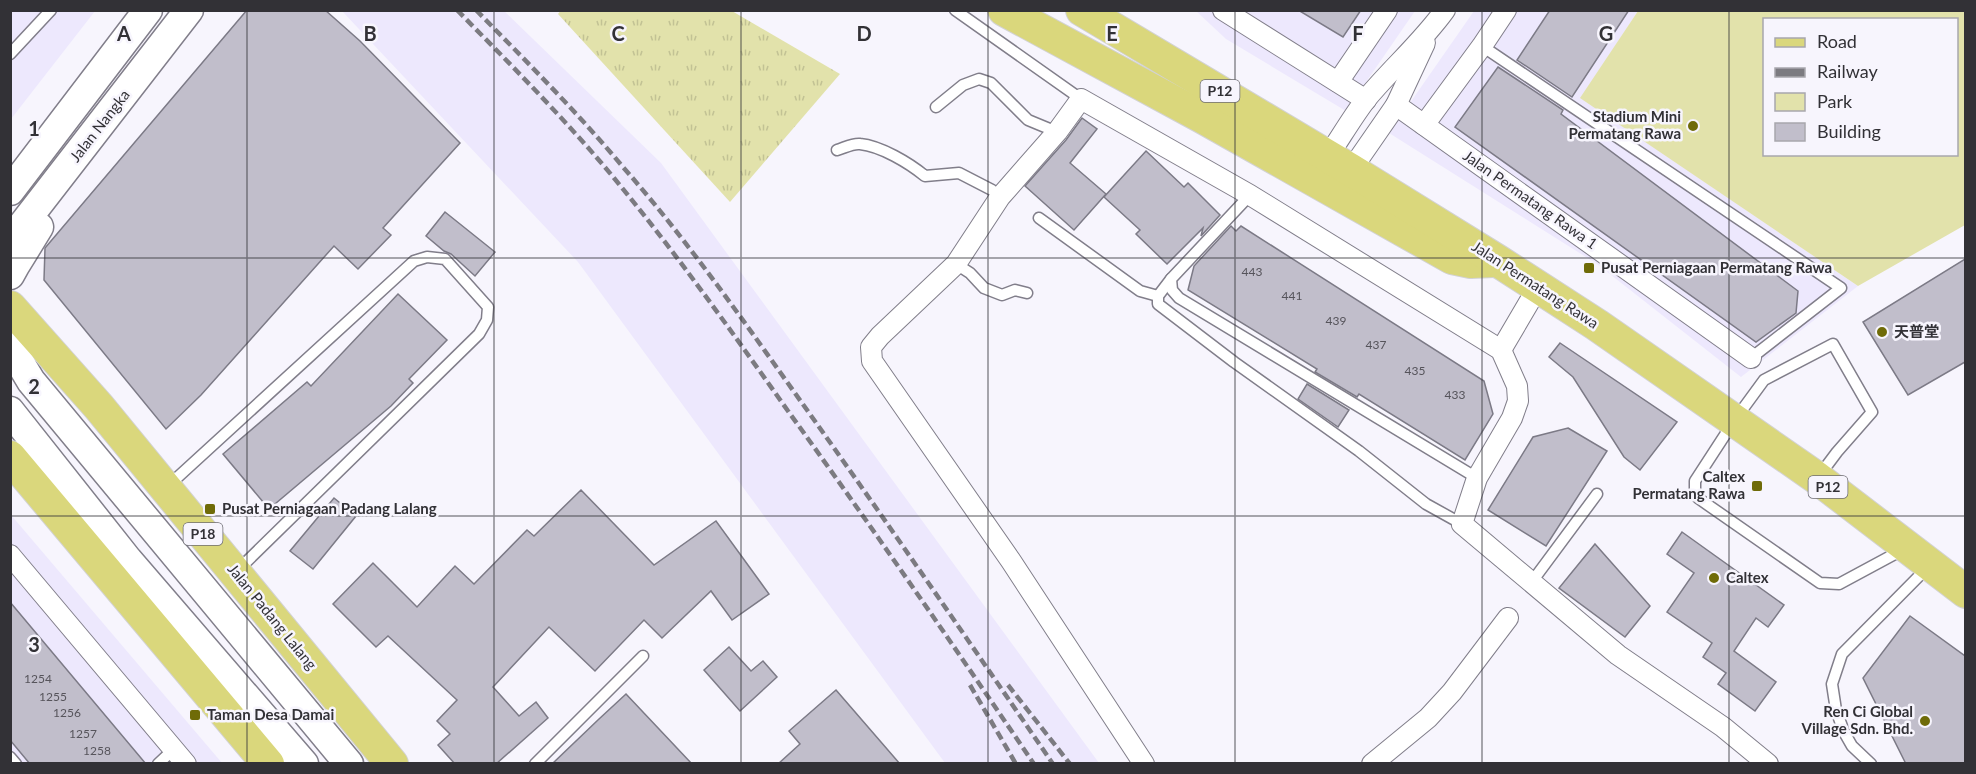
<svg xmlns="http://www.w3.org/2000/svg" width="1976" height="774" viewBox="0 0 1976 774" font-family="Lato,'Noto Sans SC',sans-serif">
  <defs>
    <pattern id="grass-tufts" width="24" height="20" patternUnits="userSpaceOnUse" patternTransform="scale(1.5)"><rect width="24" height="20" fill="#e2e2ab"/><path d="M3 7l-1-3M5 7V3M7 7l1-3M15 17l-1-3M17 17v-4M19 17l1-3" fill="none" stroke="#c2c294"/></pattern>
  </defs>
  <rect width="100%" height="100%" fill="#f7f5fd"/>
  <g fill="#ede8fd">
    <polygon points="11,11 95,11 11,119"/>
    <polygon points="342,11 504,11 661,163 1099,763 945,763 578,262"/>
    <polygon points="1196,11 1415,11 1346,111 1226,39"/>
    <polygon points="1474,11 1638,11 1581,98 1858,286 1741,377 1597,264 1389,133"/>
    <polygon points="11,515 222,763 11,763"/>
  </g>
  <polygon fill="url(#grass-tufts)" points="561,10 732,11 840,74 730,202 558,14"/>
  <path fill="#e2e2ab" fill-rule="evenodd" d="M1638,11H1965V225L1858,286L1580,98ZM1764,20H1956V154H1764Z"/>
  <g fill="#c1becb" stroke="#7c7a86" stroke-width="1.5">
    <polygon points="247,10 325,10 360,41 460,143 383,228 391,235 358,269 334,246 201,395 166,429 44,280 45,248"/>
    <polygon points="1298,10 1361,10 1343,37"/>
    <polygon points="1550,10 1629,10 1572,97 1517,60"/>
    <polygon points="1498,67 1563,110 1561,114 1798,291 1796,313 1756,342 1455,127"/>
    <polygon points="1082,118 1097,129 1070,163 1106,194 1074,230 1025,186 1066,140"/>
    <polygon points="1146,151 1184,187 1188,183 1220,215 1201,236 1203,228 1167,264 1136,234 1140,230 1104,197"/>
    <polygon points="445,212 495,252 475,276 451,254 444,251 426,236"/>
    <polygon points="1231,226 1236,231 1241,226 1484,381 1493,414 1465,460 1359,394 1357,397 1315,372 1317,369 1188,290 1194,266"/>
    <polygon points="1965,259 1965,362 1908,395 1863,322"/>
    <polygon points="398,294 447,340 409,379 413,383 391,406 269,509 223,454 307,382 311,386"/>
    <polygon points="1560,343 1677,422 1640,470 1624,457 1573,377 1549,357"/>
    <polygon points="1307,384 1349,410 1338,427 1298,399"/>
    <polygon points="1568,428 1607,451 1546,546 1488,510 1533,437"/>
    <polygon points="581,490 654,565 716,521 769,594 732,620 711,591 662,638 644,620 595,671 549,627 493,687 519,716 536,702 548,718 496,764 455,764 438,745 450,734 437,721 457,700 388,636 376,647 333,604 373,563 417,607 455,566 474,584 527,530 534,536"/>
    <polygon points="334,498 356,516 313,569 290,551"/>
    <polygon points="1682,532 1784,605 1768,627 1756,618 1734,651 1776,682 1755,711 1718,684 1726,673 1703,657 1712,643 1667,612 1694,573 1667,554"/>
    <polygon points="1595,544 1650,606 1625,637 1559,588"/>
    <polygon points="10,602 146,764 30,764 10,740"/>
    <polygon points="1910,616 1965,656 1965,764 1906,764 1863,678"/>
    <polygon points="729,647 751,671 763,661 777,677 740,711 704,670"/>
    <polygon points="836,690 900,764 778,764 800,744 789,731"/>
    <polygon points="626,694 692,764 552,764 599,719"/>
  </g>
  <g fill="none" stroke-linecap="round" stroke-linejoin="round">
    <defs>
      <g id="lane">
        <polyline points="955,10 1081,99"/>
        <polyline points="1482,46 1841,288 1751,358"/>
        <polyline points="10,54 51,10"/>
        <polyline points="936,107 963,85 979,79 991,83 1028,120 1057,132"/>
        <path d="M837,150C844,148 853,143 860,144C881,146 909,163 925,176L959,173L992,190L1000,197"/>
        <polyline points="1250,195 1171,279 1172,290 1179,298 1477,478"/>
        <polyline points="1039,218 1140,291 1158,296"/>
        <polyline points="956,264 970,273 984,288 1002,295 1015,290 1027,293"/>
        <polyline points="1171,279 1158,296 1158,304 1234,362 1359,451 1426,504 1462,524"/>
        <polyline points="1819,476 1837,452 1872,412 1833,344 1764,380 1734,421 1695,481 1695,489 1698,498 1820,583 1839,584 1904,549"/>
        <polyline points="168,486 414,261 427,257 445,259 488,307 487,320 479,334 237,571"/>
        <polyline points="1531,583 1597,494"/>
        <polyline points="10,757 16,764"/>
        <polyline points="158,764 174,749"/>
        <polyline points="535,764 643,656"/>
        <polyline points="1871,764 1852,746 1844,732 1836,710 1832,684 1842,654 1928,567"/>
      </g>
      <g id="street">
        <polyline points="1223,10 1366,100"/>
        <polyline points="1338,82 1387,10"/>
        <polyline points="1396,105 1751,358"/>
        <polyline points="1424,125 1482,46 1506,10"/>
        <path d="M1328,156C1341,137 1353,116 1367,98C1392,68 1422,42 1445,10"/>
        <polyline points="1351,170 1396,105 1425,43"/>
        <polyline points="1501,350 1538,287"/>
        <polyline points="10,555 186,764"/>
        <polyline points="1144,764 1011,561 872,361 871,347 880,336 956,264 1000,197 1057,132 1081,99 1250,195 1501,350 1517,386 1518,401 1512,418 1477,478 1462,524 1618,655 1723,727 1768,764"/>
        <polyline points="1372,764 1428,718 1452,692 1508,618"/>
      </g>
      <g id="secondary">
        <polyline points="10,191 148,10"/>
        <polyline points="10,241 189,10"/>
        <polyline points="10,275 15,266 39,227"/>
        <polyline points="10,346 31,381 349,764"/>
        <polyline points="10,411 128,560 304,764"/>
      </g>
      <g id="primary">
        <polyline points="1004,10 1202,117 1452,258 1471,262 1494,261"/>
        <polyline points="1082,10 1351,170 1498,261 1597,325 1817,478 1966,592"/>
        <polyline points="10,307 99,407 392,764"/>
        <polyline points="10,457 268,764"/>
      </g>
    </defs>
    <use href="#lane" stroke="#817e8a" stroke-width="13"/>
    <use href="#street" stroke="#817e8a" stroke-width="22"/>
    <use href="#secondary" stroke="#817e8a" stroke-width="31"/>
    <use href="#primary" stroke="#d2d2d3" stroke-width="34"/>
    <use href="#lane" stroke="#fff" stroke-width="10"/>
    <use href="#street" stroke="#fff" stroke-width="20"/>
    <use href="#secondary" stroke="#fff" stroke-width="28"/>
    <use href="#primary" stroke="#dad77c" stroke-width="32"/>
    <g stroke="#7c7b81" stroke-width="4.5" stroke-dasharray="9 4.5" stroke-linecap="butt">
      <path d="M457,10C511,65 565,119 614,178C676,253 732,332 788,411C872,527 953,645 1034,764"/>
      <path d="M476,10C526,61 577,112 623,167C688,241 745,323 802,403C887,522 970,643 1053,764"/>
      <polyline points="970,685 1016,764"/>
      <polyline points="1008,685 1070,764"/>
    </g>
  </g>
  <path fill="none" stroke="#323136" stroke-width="1.5" stroke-opacity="0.55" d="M247,10V764M494,10V764M741,10V764M988,10V764M1235,10V764M1482,10V764M1729,10V764M10,258H1966M10,516H1966"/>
  <g fill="#6f6b08" stroke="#f7f5fd" stroke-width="2">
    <circle cx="1693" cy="126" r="6"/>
    <rect x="1583" y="262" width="12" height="12" rx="3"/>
    <circle cx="1882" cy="332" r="6"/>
    <rect x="1751" y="480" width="12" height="12" rx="3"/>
    <rect x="204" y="503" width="12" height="12" rx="3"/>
    <circle cx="1714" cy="578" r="6"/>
    <rect x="189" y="709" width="12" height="12" rx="3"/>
    <circle cx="1925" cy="721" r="6"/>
  </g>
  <g text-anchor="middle" stroke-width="5" stroke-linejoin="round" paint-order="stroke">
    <g font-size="12" fill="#56545b">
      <text x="1252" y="276">443</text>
      <text x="1292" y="300">441</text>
      <text x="1336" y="325">439</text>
      <text x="1376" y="349">437</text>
      <text x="1415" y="375">435</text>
      <text x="1455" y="399">433</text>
      <text x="38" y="683">1254</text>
      <text x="53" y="701">1255</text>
      <text x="67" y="717">1256</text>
      <text x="83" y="738">1257</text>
      <text x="97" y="755">1258</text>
    </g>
    <g fill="#f7f5fd" stroke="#6d6c72" stroke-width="1.5">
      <rect x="1200.5" y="80" width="39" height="22" rx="4.5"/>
      <rect x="1808.5" y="476" width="39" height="22" rx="4.5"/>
      <rect x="183.5" y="523" width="39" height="22" rx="4.5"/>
    </g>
    <g font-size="14" font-weight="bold" fill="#323136">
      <text x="1220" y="96">P12</text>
      <text x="1828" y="492">P12</text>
      <text x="203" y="539">P18</text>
    </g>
    <g font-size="15" font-weight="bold" fill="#323136" stroke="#f7f5fd" text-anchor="start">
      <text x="1681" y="122" text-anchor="end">Stadium Mini<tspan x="1681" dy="17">Permatang Rawa</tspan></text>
      <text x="1601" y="273">Pusat Perniagaan Permatang Rawa</text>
      <text x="1894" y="337">天普堂</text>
      <text x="1745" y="482" text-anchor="end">Caltex<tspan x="1745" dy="17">Permatang Rawa</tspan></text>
      <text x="222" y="514">Pusat Perniagaan Padang Lalang</text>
      <text x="1726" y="583">Caltex</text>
      <text x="1913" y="717" text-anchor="end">Ren Ci Global<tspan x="1913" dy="17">Village Sdn. Bhd.</tspan></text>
      <text x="207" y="720">Taman Desa Damai</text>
    </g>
    <g font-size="15" fill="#323136" stroke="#f7f5fd">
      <text transform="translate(100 126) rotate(-52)" y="5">Jalan Nangka</text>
      <text transform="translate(1530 200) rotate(35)" y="5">Jalan Permatang Rawa 1</text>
      <text transform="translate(1535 285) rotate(33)" y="5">Jalan Permatang Rawa</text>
      <text transform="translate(272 617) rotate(51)" y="5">Jalan Padang Lalang</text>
    </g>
  </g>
  <g font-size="20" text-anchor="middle" font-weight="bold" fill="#323136" stroke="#f7f5fd" stroke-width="5" stroke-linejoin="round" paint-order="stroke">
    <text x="124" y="41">A</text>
    <text x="370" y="41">B</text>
    <text x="618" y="41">C</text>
    <text x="864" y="41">D</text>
    <text x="1112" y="41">E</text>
    <text x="1358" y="41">F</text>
    <text x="1606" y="41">G</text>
    <text x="34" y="136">1</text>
    <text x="34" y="394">2</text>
    <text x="34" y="652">3</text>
  </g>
  <rect width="1976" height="774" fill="none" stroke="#323136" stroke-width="24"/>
  <rect x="1763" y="18" width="195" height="138" fill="#f7f5fd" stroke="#a8a7ad" stroke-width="1.5"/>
  <rect x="1775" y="38" width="30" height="9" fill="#dad77c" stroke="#a8a7ad" stroke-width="1.5"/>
  <text x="1817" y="48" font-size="18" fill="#323136">Road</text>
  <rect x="1775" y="68" width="30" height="9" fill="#7c7b81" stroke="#a8a7ad" stroke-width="1.5"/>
  <text x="1817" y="78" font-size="18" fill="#323136">Railway</text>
  <rect x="1775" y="93" width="30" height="18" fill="#e2e2ab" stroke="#a8a7ad" stroke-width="1.5"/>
  <text x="1817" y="108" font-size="18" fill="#323136">Park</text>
  <rect x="1775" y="123" width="30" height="18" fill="#c1becb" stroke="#a8a7ad" stroke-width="1.5"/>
  <text x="1817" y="138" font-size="18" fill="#323136">Building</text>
</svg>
